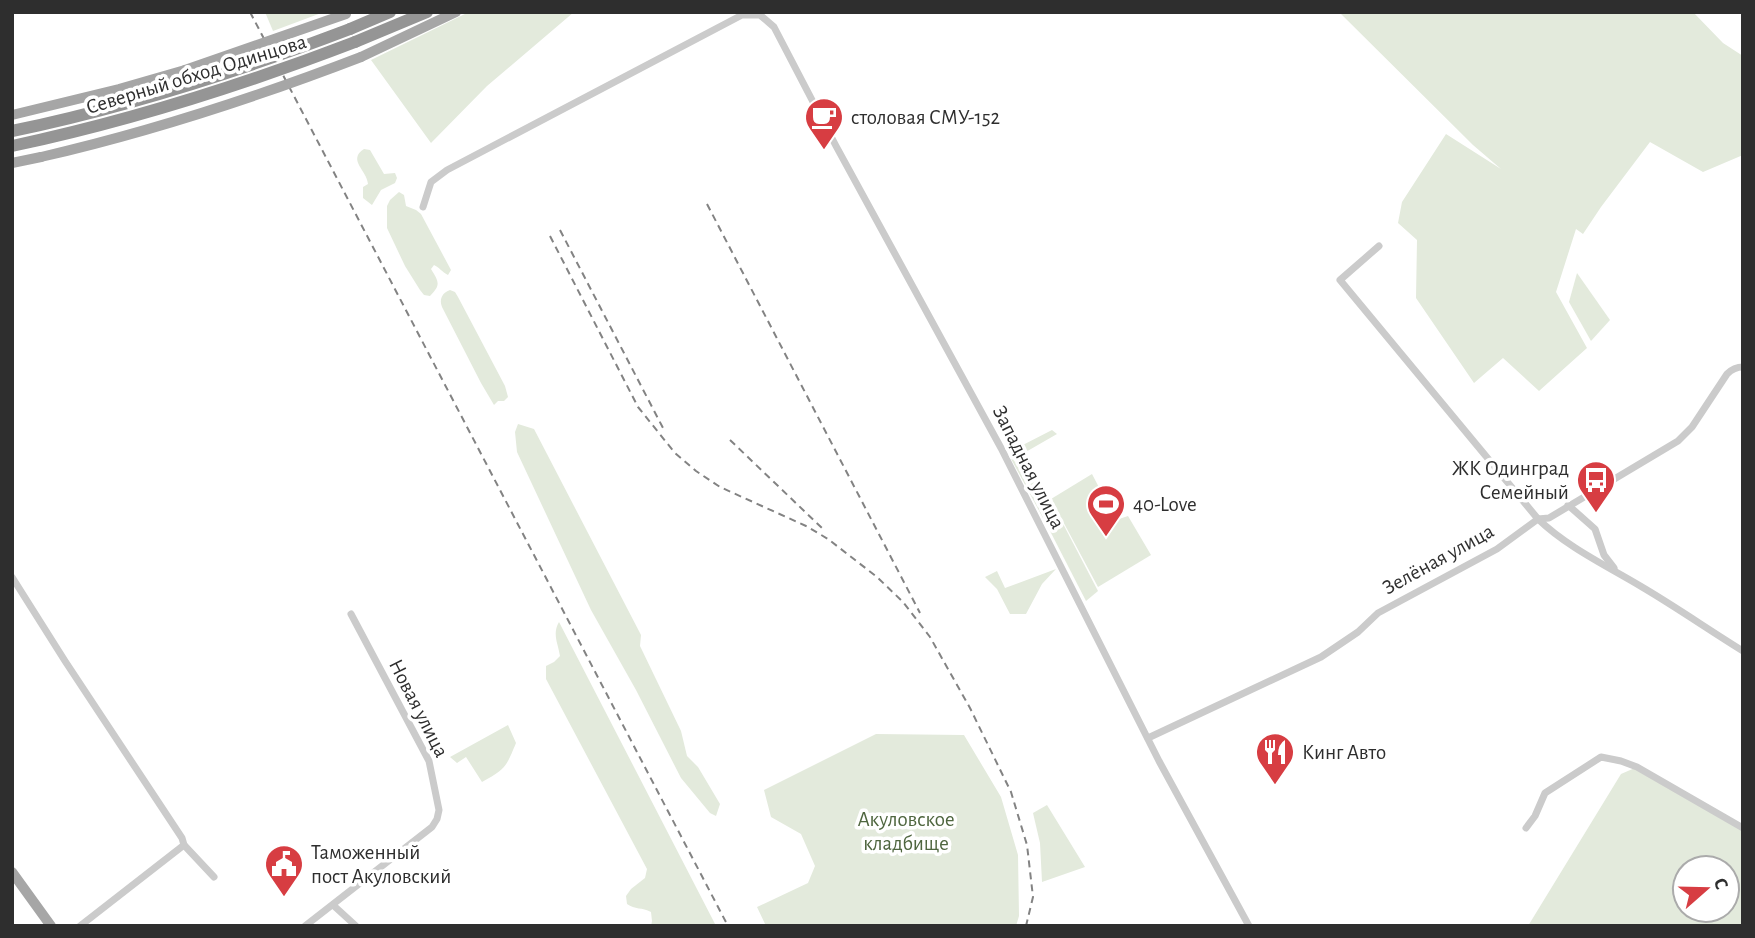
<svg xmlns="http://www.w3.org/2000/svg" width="1755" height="938" viewBox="0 0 1755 938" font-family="'Alegreya Sans',sans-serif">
  <rect width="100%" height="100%" fill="#fff"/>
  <g fill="#e3eadc" fill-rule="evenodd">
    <polygon points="265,12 324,12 273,31"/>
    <polygon points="469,12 574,12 487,86 431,143 371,60"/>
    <polygon points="1339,12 1693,12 1723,43 1743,56 1743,155 1703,172 1650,142 1601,207 1583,234 1576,229 1556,292 1587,348 1539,391 1503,358 1474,383 1416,298 1417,240 1398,223 1402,202 1446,134 1501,169 1473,145"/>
    <path d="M364,149L370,150L384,174L395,173L397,178L395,183L381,190L372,205L363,198V187L368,184C367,170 347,160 364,149Z"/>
    <path d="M399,192L404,195L406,206L416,210L421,214L451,270L448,275C442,272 439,267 434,265L431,269C439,282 441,285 430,296L424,295L420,290L405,266L387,228V206L390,200Z"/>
    <polygon points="1577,273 1610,320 1591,341 1569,302"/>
    <path d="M450,290L455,292L458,297L505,386L508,397L504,401H498L494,405L481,383L442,307C439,299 442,293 450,290Z"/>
    <polygon points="518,424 534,429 641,635 640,646 681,731 687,756 698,767 720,804 716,816 710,813 681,778 636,690 591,610 517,452 515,432"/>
    <polygon points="1052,430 1057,434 1024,453 1055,511 1043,518 1010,457 1013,450"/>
    <polygon points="1092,474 1116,520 1128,516 1151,555 1098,587 1051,499"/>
    <polygon points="1059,516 1098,591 1086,601 1049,529 1053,521"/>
    <polygon points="1056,569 1042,584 1026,614 1010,614 997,589 985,577 997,571 1005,588"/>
    <path d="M559,622L713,920L716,926H651L652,921L651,912C642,907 635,910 627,904L626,896L631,889L645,878L647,869L546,679V666L554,662L560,656C558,643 552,634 559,622Z"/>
    <path d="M508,725L516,743C506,767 506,769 482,782L466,757L457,763L450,757Z"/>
    <polygon points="876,734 964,735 1001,797 1018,855 1019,916 1016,926 766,926 757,907 808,883 815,866 801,834 771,817 764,790"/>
    <path d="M1637,767L1743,831V926H1528L1621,774ZM1685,868H1727V910H1685Z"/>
    <polygon points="1047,805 1085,867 1042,882 1040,843 1033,813"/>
  </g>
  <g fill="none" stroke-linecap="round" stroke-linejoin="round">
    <g stroke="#cbcbcb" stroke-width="7">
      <polyline points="423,207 431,182 447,170 742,15 760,15 774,27 836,146 1001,448 1159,761 1249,926"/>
      <polyline points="1568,505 1595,529 1604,555 1614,568"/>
      <path d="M1538,519L1549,518L1678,441L1692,427L1727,374C1732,369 1736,367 1743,367"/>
      <path d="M1538,519C1567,547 1607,566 1642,587C1676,607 1709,630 1743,651"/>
      <polyline points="12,577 65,661 182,838 184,845 214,877"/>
      <polyline points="1148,738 1321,657 1358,632 1378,613 1497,549 1538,519 1340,280 1379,246"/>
      <polyline points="1526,828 1535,816 1545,793 1601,757 1621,761 1637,767 1743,828"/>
      <polyline points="333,905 356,926"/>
      <polyline points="80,926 184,845"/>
      <polyline points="305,926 432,827 437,819 439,810 429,761 351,614"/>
    </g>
    <g stroke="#a6a6a6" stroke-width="10">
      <polyline points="361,57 456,12"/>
      <polyline points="12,115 119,89 185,70"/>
      <polyline points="12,163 41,157"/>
      <polyline points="12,872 51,926"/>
    </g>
    <g stroke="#959595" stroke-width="12">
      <polyline points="350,29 390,12"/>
      <polyline points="355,42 427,12"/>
    </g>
    <g stroke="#838383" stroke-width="2" stroke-dasharray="7 5" stroke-linecap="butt">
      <polyline points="250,12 728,926"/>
      <polyline points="707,204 920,613"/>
      <polyline points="560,230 663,428"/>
      <polyline points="550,236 638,407 675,453 696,471 720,487 806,526 828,539 877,577 903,602 930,637 970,708 1011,792 1027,845 1033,897 1026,926"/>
      <polyline points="730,440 823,529"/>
    </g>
    <g stroke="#a6a6a6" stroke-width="10">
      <polyline points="185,70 346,14"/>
      <path d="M41,157C150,132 257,97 361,57"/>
    </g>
    <g stroke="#959595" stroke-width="12">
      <path d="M12,131C128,107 240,71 350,29"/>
      <path d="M12,146C130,121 243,85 355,42"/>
    </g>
  </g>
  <defs>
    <symbol id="cafe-pin" viewBox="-11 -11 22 30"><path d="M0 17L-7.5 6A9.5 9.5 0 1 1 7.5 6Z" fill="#d73d42" stroke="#fff"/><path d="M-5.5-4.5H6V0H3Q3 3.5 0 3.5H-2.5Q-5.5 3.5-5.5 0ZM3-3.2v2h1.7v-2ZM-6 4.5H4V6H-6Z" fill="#fff"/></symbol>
    <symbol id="bus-pin" viewBox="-11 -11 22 30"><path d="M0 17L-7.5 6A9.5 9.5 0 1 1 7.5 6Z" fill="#d73d42" stroke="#fff"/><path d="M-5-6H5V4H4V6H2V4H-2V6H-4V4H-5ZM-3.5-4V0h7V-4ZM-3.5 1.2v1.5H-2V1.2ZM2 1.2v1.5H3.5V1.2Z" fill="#fff"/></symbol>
    <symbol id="stadium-pin" viewBox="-11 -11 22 30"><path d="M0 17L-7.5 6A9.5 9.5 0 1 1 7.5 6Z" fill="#d73d42" stroke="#fff"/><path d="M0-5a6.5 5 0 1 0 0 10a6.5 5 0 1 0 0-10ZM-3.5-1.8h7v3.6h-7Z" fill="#fff"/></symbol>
    <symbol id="restaurant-pin" viewBox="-11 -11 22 30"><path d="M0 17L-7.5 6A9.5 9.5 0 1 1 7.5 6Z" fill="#d73d42" stroke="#fff"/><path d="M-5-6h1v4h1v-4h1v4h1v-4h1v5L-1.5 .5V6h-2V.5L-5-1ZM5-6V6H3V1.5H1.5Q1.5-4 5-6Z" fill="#fff"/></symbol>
    <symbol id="civic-pin" viewBox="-11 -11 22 30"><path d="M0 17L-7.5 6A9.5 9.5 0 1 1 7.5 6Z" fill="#d73d42" stroke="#fff"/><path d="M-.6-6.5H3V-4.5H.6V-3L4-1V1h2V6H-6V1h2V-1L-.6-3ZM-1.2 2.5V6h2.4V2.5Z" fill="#fff"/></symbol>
  </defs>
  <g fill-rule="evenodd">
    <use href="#cafe-pin" x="802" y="95" width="44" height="60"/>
    <use href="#bus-pin" x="1574" y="458" width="44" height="60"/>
    <use href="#stadium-pin" x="1084" y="482" width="44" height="60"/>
    <use href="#restaurant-pin" x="1253" y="730" width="44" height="60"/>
    <use href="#civic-pin" x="262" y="842" width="44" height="60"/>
  </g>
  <g text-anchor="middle" stroke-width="7" stroke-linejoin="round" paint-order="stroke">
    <g font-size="21" fill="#2e2e2e" stroke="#fff">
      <text transform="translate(196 74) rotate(-17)" y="7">Северный обход Одинцова</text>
      <text transform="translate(1029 467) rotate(63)" y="7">Западная улица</text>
      <text transform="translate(1438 559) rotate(-29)" y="7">Зелёная улица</text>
      <text transform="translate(419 708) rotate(63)" y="7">Новая улица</text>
    </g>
    <g font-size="21" fill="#2e2e2e" stroke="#fff" text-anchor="start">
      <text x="851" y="124">столовая СМУ-152</text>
      <text x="1569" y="475" text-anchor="end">ЖК Одинград<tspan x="1569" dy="24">Семейный</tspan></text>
      <text x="1133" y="511">40-Love</text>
      <text x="1302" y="759">Кинг Авто</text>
      <text x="311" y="859">Таможенный<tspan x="311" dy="24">пост Акуловский</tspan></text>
    </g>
    <g font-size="21" fill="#4f663f" stroke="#fff">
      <text x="906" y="826">Акуловское<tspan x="906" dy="24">кладбище</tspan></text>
    </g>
  </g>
  <rect width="1755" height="938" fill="none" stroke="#2e2e2e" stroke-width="28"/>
  <g transform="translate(1706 889) rotate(70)"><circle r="33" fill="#ffffff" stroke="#ababab" stroke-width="2"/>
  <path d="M0-5L12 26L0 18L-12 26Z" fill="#d73d42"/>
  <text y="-10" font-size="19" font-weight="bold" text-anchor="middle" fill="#2e2e2e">С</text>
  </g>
</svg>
